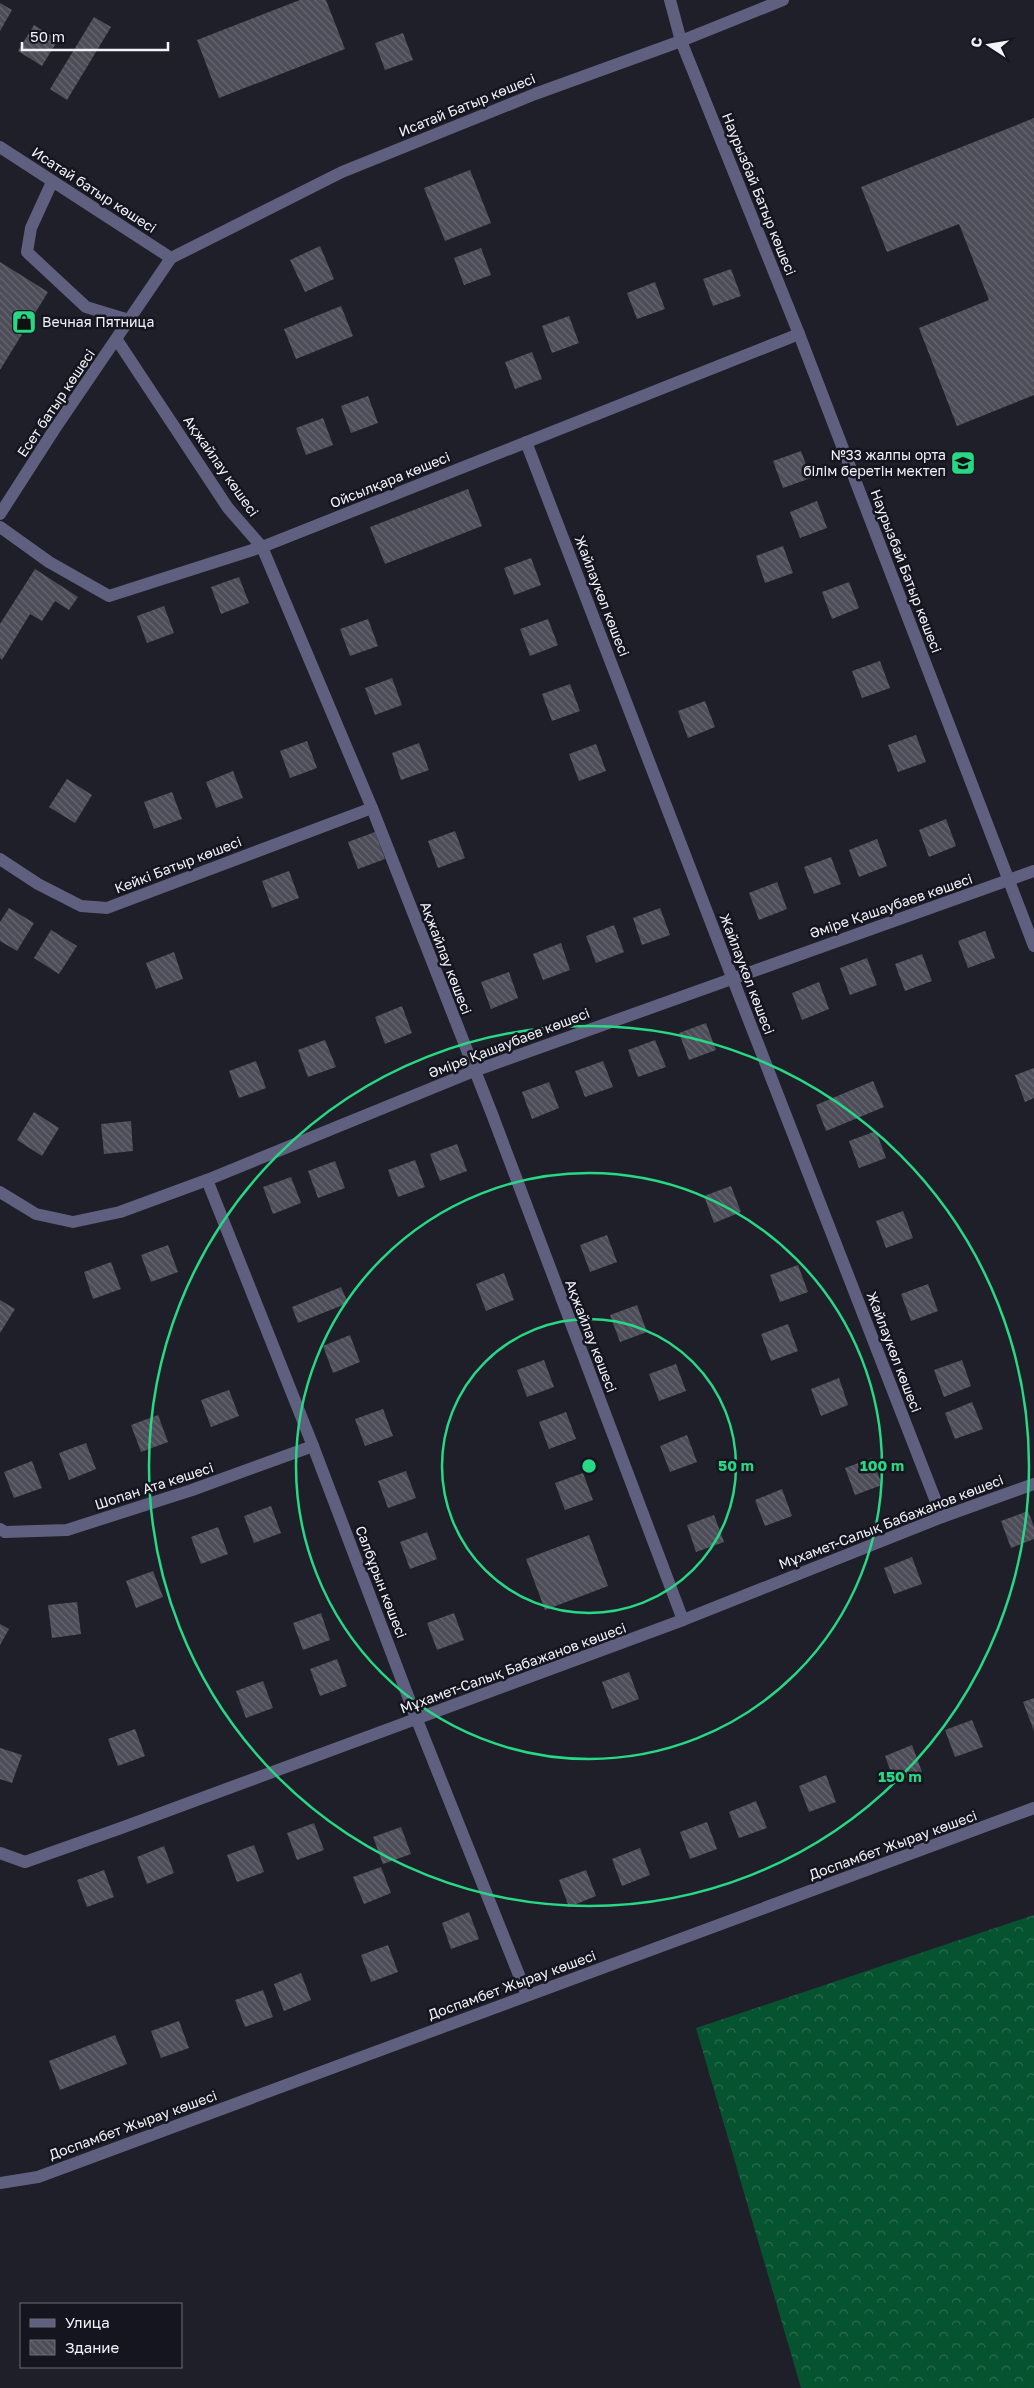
<svg xmlns="http://www.w3.org/2000/svg" width="1034" height="2388" viewBox="0 0 1034 2388" font-family="'Golos Text',sans-serif">
  <defs>
    <pattern id="forest-crowns" width="20" height="18" patternUnits="userSpaceOnUse" patternTransform="scale(1.25)"><rect width="20" height="18" fill="#065330"/><path d="M2 6a3 3 0 1 1 6 0M12 15a3 3 0 1 1 6 0" fill="none" stroke="#2b6c4f"/></pattern>
    <pattern id="building-back-hatch" width="6" height="6" patternUnits="userSpaceOnUse" patternTransform="scale(1.25)"><rect width="6" height="6" fill="#4d4d59"/><path d="M-1 5l2 2M0 0l6 6M5-1l2 2" fill="none" stroke="#676772"/></pattern>
  </defs>
  <rect width="100%" height="100%" fill="#1f1f29"/>
  <polygon fill="url(#forest-crowns)" points="1034,1915 1034,2388 801,2388 696,2028"/>
  <g fill="url(#building-back-hatch)">
    <polygon points="300,0 326,0 345,49 219,98 197,40"/>
    <polygon points="0,3 12,10 0,31"/>
    <polygon points="94,17 111,27 67,100 50,89"/>
    <polygon points="34,25 58,40 42,66 18,51"/>
    <polygon points="403,33 413,60 385,70 375,43"/>
    <polygon points="1034,118 1034,395 957,426 919,328 989,300 959,224 887,252 861,187"/>
    <polygon points="470,170 491,223 445,241 424,188"/>
    <polygon points="320,246 334,279 305,292 290,260"/>
    <polygon points="481,248 491,275 464,285 454,258"/>
    <polygon points="0,262 48,292 0,370"/>
    <polygon points="731,269 741,296 713,306 703,279"/>
    <polygon points="655,282 665,309 637,319 627,293"/>
    <polygon points="341,306 353,336 296,359 284,329"/>
    <polygon points="569,316 579,343 552,353 542,326"/>
    <polygon points="532,352 542,379 515,389 505,362"/>
    <polygon points="368,396 378,423 351,433 341,406"/>
    <polygon points="323,418 333,445 306,455 296,428"/>
    <polygon points="801,451 811,478 783,488 773,461"/>
    <polygon points="468,489 482,526 385,564 370,527"/>
    <polygon points="817,501 827,528 800,538 790,512"/>
    <polygon points="783,546 793,573 765,583 756,556"/>
    <polygon points="531,558 541,585 514,595 504,568"/>
    <polygon points="35,569 78,597 69,610 55,601 42,621 30,614 2,660 0,658 0,624"/>
    <polygon points="239,577 249,603 221,614 211,587"/>
    <polygon points="849,582 859,608 832,619 822,592"/>
    <polygon points="164,606 174,633 147,643 137,616"/>
    <polygon points="368,619 378,646 350,656 340,629"/>
    <polygon points="548,619 558,645 530,656 520,629"/>
    <polygon points="880,661 890,688 862,698 852,671"/>
    <polygon points="392,678 402,705 375,715 365,688"/>
    <polygon points="570,684 580,711 552,721 542,694"/>
    <polygon points="705,701 715,727 688,738 678,711"/>
    <polygon points="916,735 926,762 898,772 888,745"/>
    <polygon points="307,741 317,768 290,778 280,751"/>
    <polygon points="419,743 429,770 401,780 392,753"/>
    <polygon points="596,744 606,771 579,781 569,754"/>
    <polygon points="233,771 243,798 216,808 206,782"/>
    <polygon points="67,779 92,795 75,823 49,807"/>
    <polygon points="172,792 182,819 154,829 144,802"/>
    <polygon points="946,819 956,846 929,857 919,830"/>
    <polygon points="455,831 465,858 438,868 428,841"/>
    <polygon points="375,832 385,859 358,869 348,842"/>
    <polygon points="877,839 887,866 859,877 849,850"/>
    <polygon points="831,857 841,884 814,894 804,867"/>
    <polygon points="289,871 299,898 272,908 262,881"/>
    <polygon points="777,882 787,909 759,920 749,893"/>
    <polygon points="9,908 34,923 17,951 0,941 0,922"/>
    <polygon points="660,908 670,935 642,945 633,918"/>
    <polygon points="614,925 624,952 596,963 586,936"/>
    <polygon points="51,930 77,946 59,974 34,958"/>
    <polygon points="985,931 995,958 968,968 958,941"/>
    <polygon points="561,943 570,970 543,980 533,954"/>
    <polygon points="174,952 183,979 156,989 146,963"/>
    <polygon points="922,954 932,981 905,991 895,964"/>
    <polygon points="867,958 877,985 850,995 840,968"/>
    <polygon points="509,972 518,998 491,1009 481,982"/>
    <polygon points="819,982 829,1009 802,1020 792,993"/>
    <polygon points="402,1006 412,1033 385,1044 375,1017"/>
    <polygon points="706,1023 716,1050 689,1060 679,1033"/>
    <polygon points="325,1040 336,1067 308,1077 298,1050"/>
    <polygon points="655,1040 666,1067 638,1077 628,1050"/>
    <polygon points="256,1061 266,1088 239,1098 229,1071"/>
    <polygon points="603,1061 613,1087 585,1097 575,1071"/>
    <polygon points="1034,1068 1034,1098 1025,1102 1015,1075"/>
    <polygon points="873,1081 884,1107 826,1131 816,1105"/>
    <polygon points="549,1082 559,1108 532,1119 522,1092"/>
    <polygon points="34,1112 59,1128 42,1156 17,1140"/>
    <polygon points="131,1121 133,1151 104,1154 101,1124"/>
    <polygon points="876,1131 886,1158 859,1168 849,1141"/>
    <polygon points="457,1144 467,1171 440,1181 430,1154"/>
    <polygon points="415,1160 425,1187 398,1197 388,1170"/>
    <polygon points="335,1161 345,1188 318,1198 308,1171"/>
    <polygon points="291,1177 301,1203 273,1214 263,1187"/>
    <polygon points="731,1186 741,1212 714,1223 704,1196"/>
    <polygon points="903,1211 913,1238 886,1248 876,1221"/>
    <polygon points="607,1235 617,1262 590,1272 580,1245"/>
    <polygon points="168,1245 178,1272 151,1282 141,1255"/>
    <polygon points="111,1262 121,1289 93,1299 84,1272"/>
    <polygon points="798,1265 808,1292 780,1302 770,1275"/>
    <polygon points="504,1273 514,1300 486,1311 476,1284"/>
    <polygon points="928,1284 938,1311 911,1321 901,1294"/>
    <polygon points="341,1287 348,1303 298,1323 292,1307"/>
    <polygon points="0,1300 15,1309 0,1333"/>
    <polygon points="637,1305 647,1332 620,1342 610,1315"/>
    <polygon points="788,1324 798,1351 771,1361 761,1334"/>
    <polygon points="350,1335 360,1362 333,1373 323,1346"/>
    <polygon points="544,1360 554,1387 527,1397 517,1370"/>
    <polygon points="962,1360 971,1386 944,1397 934,1370"/>
    <polygon points="676,1364 686,1391 659,1401 649,1374"/>
    <polygon points="839,1378 848,1405 821,1416 811,1389"/>
    <polygon points="229,1390 239,1416 211,1427 201,1400"/>
    <polygon points="972,1402 983,1429 955,1439 945,1413"/>
    <polygon points="383,1409 393,1436 365,1446 355,1419"/>
    <polygon points="566,1412 576,1439 549,1449 539,1422"/>
    <polygon points="158,1415 168,1442 141,1452 131,1425"/>
    <polygon points="687,1435 697,1462 670,1472 660,1446"/>
    <polygon points="86,1443 96,1469 69,1480 59,1453"/>
    <polygon points="872,1458 882,1485 855,1495 845,1468"/>
    <polygon points="32,1461 42,1488 14,1498 4,1472"/>
    <polygon points="406,1471 416,1498 388,1508 378,1481"/>
    <polygon points="583,1473 593,1500 565,1510 555,1483"/>
    <polygon points="782,1489 792,1516 765,1526 755,1500"/>
    <polygon points="271,1506 281,1533 254,1543 244,1516"/>
    <polygon points="1028,1511 1034,1527 1034,1539 1011,1548 1001,1521"/>
    <polygon points="714,1515 724,1542 696,1552 687,1525"/>
    <polygon points="218,1527 228,1554 201,1564 191,1537"/>
    <polygon points="427,1532 437,1559 410,1569 400,1542"/>
    <polygon points="589,1535 608,1586 545,1610 526,1559"/>
    <polygon points="912,1557 922,1584 894,1594 884,1568"/>
    <polygon points="153,1571 163,1597 136,1608 126,1581"/>
    <polygon points="77,1602 81,1634 52,1638 48,1605"/>
    <polygon points="321,1613 330,1640 303,1650 293,1623"/>
    <polygon points="454,1613 464,1640 437,1650 427,1623"/>
    <polygon points="0,1624 9,1629 0,1645"/>
    <polygon points="337,1659 347,1686 320,1696 310,1669"/>
    <polygon points="629,1672 639,1699 612,1709 602,1682"/>
    <polygon points="263,1681 273,1708 246,1718 236,1691"/>
    <polygon points="1034,1698 1034,1731 1023,1702"/>
    <polygon points="972,1720 983,1747 955,1757 945,1730"/>
    <polygon points="135,1729 145,1756 118,1766 108,1739"/>
    <polygon points="912,1745 922,1772 895,1783 885,1756"/>
    <polygon points="0,1748 22,1755 12,1783 0,1779"/>
    <polygon points="826,1775 836,1802 809,1812 799,1786"/>
    <polygon points="756,1801 767,1828 739,1838 729,1812"/>
    <polygon points="707,1822 717,1849 690,1859 680,1832"/>
    <polygon points="314,1823 324,1850 297,1860 287,1833"/>
    <polygon points="401,1827 411,1854 383,1864 373,1837"/>
    <polygon points="254,1845 264,1872 237,1882 227,1855"/>
    <polygon points="164,1846 174,1873 147,1884 137,1857"/>
    <polygon points="640,1848 650,1875 622,1886 612,1859"/>
    <polygon points="381,1867 391,1893 364,1904 353,1877"/>
    <polygon points="104,1870 114,1897 87,1907 77,1880"/>
    <polygon points="586,1870 596,1896 569,1907 559,1880"/>
    <polygon points="469,1912 479,1939 451,1949 442,1923"/>
    <polygon points="388,1945 398,1972 371,1982 361,1955"/>
    <polygon points="301,1973 311,2000 284,2011 274,1984"/>
    <polygon points="263,1990 273,2017 245,2027 235,2000"/>
    <polygon points="179,2021 189,2048 161,2058 151,2031"/>
    <polygon points="115,2035 127,2064 60,2090 49,2061"/>
  </g>
  <g fill="none" stroke-linecap="round" stroke-linejoin="round">
    <g stroke="#5f5f7f" stroke-width="12">
      <polyline points="670,0 681,41 799,334 1034,946"/>
      <polyline points="0,147 171,258"/>
      <polyline points="52,182 31,228 27,252 86,307 129,320"/>
      <polyline points="117,340 228,508 262,547 372,808 492,1114 683,1620"/>
      <polyline points="526,442 732,977 942,1517"/>
      <polyline points="0,514 54,430 171,258 342,172 535,94 681,41 783,0"/>
      <polyline points="0,527 49,562 109,596 262,547 799,334"/>
      <polyline points="0,859 38,884 81,906 107,908 372,808"/>
      <polyline points="207,1180 313,1446 417,1720 527,1995"/>
      <polyline points="0,1192 36,1214 73,1222 120,1212 207,1180 474,1071 1034,871"/>
      <polyline points="0,1529 5,1532 67,1530 192,1490 313,1446"/>
      <polyline points="0,1853 25,1862 121,1828 683,1620 942,1517 1034,1484"/>
      <polyline points="0,2183 38,2177 1034,1808"/>
    </g>
  </g>
  <g fill="none" stroke="#27d885" stroke-width="2.5">
    <circle cx="589" cy="1466" r="147"/>
    <circle cx="589" cy="1466" r="293"/>
    <circle cx="589" cy="1466" r="440"/>
  </g>
  <defs>
    <symbol id="shop-square" viewBox="-11 -11 22 22"><rect x="-9" y="-9" width="18" height="18" rx="4" fill="#27d885" stroke="#15151f"/><path d="M-5-2.5h2.3a2.7 3.5 0 0 1 5.4 0H5L5.5 6h-11ZM-1.5-2.5h3a1.5 2.3 0 0 0-3 0Z" fill="#111"/></symbol>
    <symbol id="school-square" viewBox="-11 -11 22 22"><rect x="-9" y="-9" width="18" height="18" rx="4" fill="#27d885" stroke="#15151f"/><path d="M0-5L7-2L0 1L-7-2ZM-4 1L0 2.5L4 1V4Q0 6-4 4Z" fill="#111"/></symbol>
  </defs>
  <g fill-rule="evenodd">
    <use href="#shop-square" x="10" y="308" width="28" height="28"/>
    <use href="#school-square" x="949" y="449" width="28" height="28"/>
  </g>
  <g text-anchor="middle" stroke-width="5" stroke-linejoin="round" paint-order="stroke">
    <g font-size="14" fill="#f2f2f9" stroke="#15151f">
      <text transform="translate(467 105) rotate(-22)" y="5">Исатай Батыр көшесі</text>
      <text transform="translate(94 190) rotate(33)" y="5">Исатай батыр көшесі</text>
      <text transform="translate(759 194) rotate(68)" y="5">Наурызбай Батыр көшесі</text>
      <text transform="translate(56 403) rotate(-56)" y="5">Есет батыр көшесі</text>
      <text transform="translate(221 466) rotate(55)" y="5">Ақжайлау көшесі</text>
      <text transform="translate(390 480) rotate(-22)" y="5">Ойсылқара көшесі</text>
      <text transform="translate(906 571) rotate(69)" y="5">Наурызбай Батыр көшесі</text>
      <text transform="translate(602 596) rotate(69)" y="5">Жайлаукөл көшесі</text>
      <text transform="translate(178 865) rotate(-21)" y="5">Кейкі Батыр көшесі</text>
      <text transform="translate(891 906) rotate(-19)" y="5">Әміре Қашаубаев көшесі</text>
      <text transform="translate(446 958) rotate(69)" y="5">Ақжайлау көшесі</text>
      <text transform="translate(747 974) rotate(69)" y="5">Жайлаукөл көшесі</text>
      <text transform="translate(509 1043) rotate(-21)" y="5">Әміре Қашаубаев көшесі</text>
      <text transform="translate(591 1336) rotate(69)" y="5">Ақжайлау көшесі</text>
      <text transform="translate(894 1352) rotate(69)" y="5">Жайлаукөл көшесі</text>
      <text transform="translate(154 1486) rotate(-18)" y="5">Шопан Ата көшесі</text>
      <text transform="translate(891 1522) rotate(-21)" y="5">Мұхамет-Салық Бабажанов көшесі</text>
      <text transform="translate(381 1582) rotate(69)" y="5">Салбұрын көшесі</text>
      <text transform="translate(513 1668) rotate(-20)" y="5">Мұхамет-Салық Бабажанов көшесі</text>
      <text transform="translate(893 1845) rotate(-20)" y="5">Доспамбет Жырау көшесі</text>
      <text transform="translate(512 1985) rotate(-20)" y="5">Доспамбет Жырау көшесі</text>
      <text transform="translate(133 2125) rotate(-20)" y="5">Доспамбет Жырау көшесі</text>
    </g>
    <g font-size="14" fill="#f2f2f9" stroke="#15151f" text-anchor="start">
      <text x="42" y="327">Вечная Пятница</text>
      <text x="946" y="460" text-anchor="end">№33 жалпы орта<tspan x="946" dy="16">білім беретін мектеп</tspan></text>
    </g>
  </g>
  <circle cx="589" cy="1466" r="8" fill="#27d885" stroke="#15151f" stroke-width="2.5"/>
  <g font-size="15" text-anchor="middle" font-weight="bold" fill="#27d885" stroke="#15151f" stroke-width="5" stroke-linejoin="round" paint-order="stroke">
    <text x="736" y="1471">50 m</text>
    <text x="882" y="1471">100 m</text>
    <text x="900" y="1782">150 m</text>
  </g>
  <rect x="20" y="2303" width="162" height="65" fill="#15151f" stroke="#6d6d76"/>
  <rect x="30" y="2319" width="25" height="8" fill="#5f5f7f" stroke="#6d6d76"/>
  <text x="65" y="2328" font-size="15" fill="#f2f2f9">Улица</text>
  <rect x="30" y="2340" width="25" height="15" fill="url(#building-back-hatch)" stroke="#6d6d76"/>
  <text x="65" y="2353" font-size="15" fill="#f2f2f9">Здание</text>
  <g transform="translate(989 45) rotate(282)" stroke="#15151f" stroke-width="4" paint-order="stroke">
  <path d="M0-4L9 19L0 12L-9 19Z" fill="#f2f2f9"/>
  <text y="-8" font-size="14" font-weight="bold" text-anchor="middle" fill="#f2f2f9">С</text>
  </g>
  <path d="M22 42v8h146v-8" fill="none" stroke="#f2f2f9" stroke-width="2.5"/>
  <text x="30" y="42" font-size="15" fill="#f2f2f9" stroke="#15151f" stroke-width="4" paint-order="stroke">50 m</text>
</svg>
